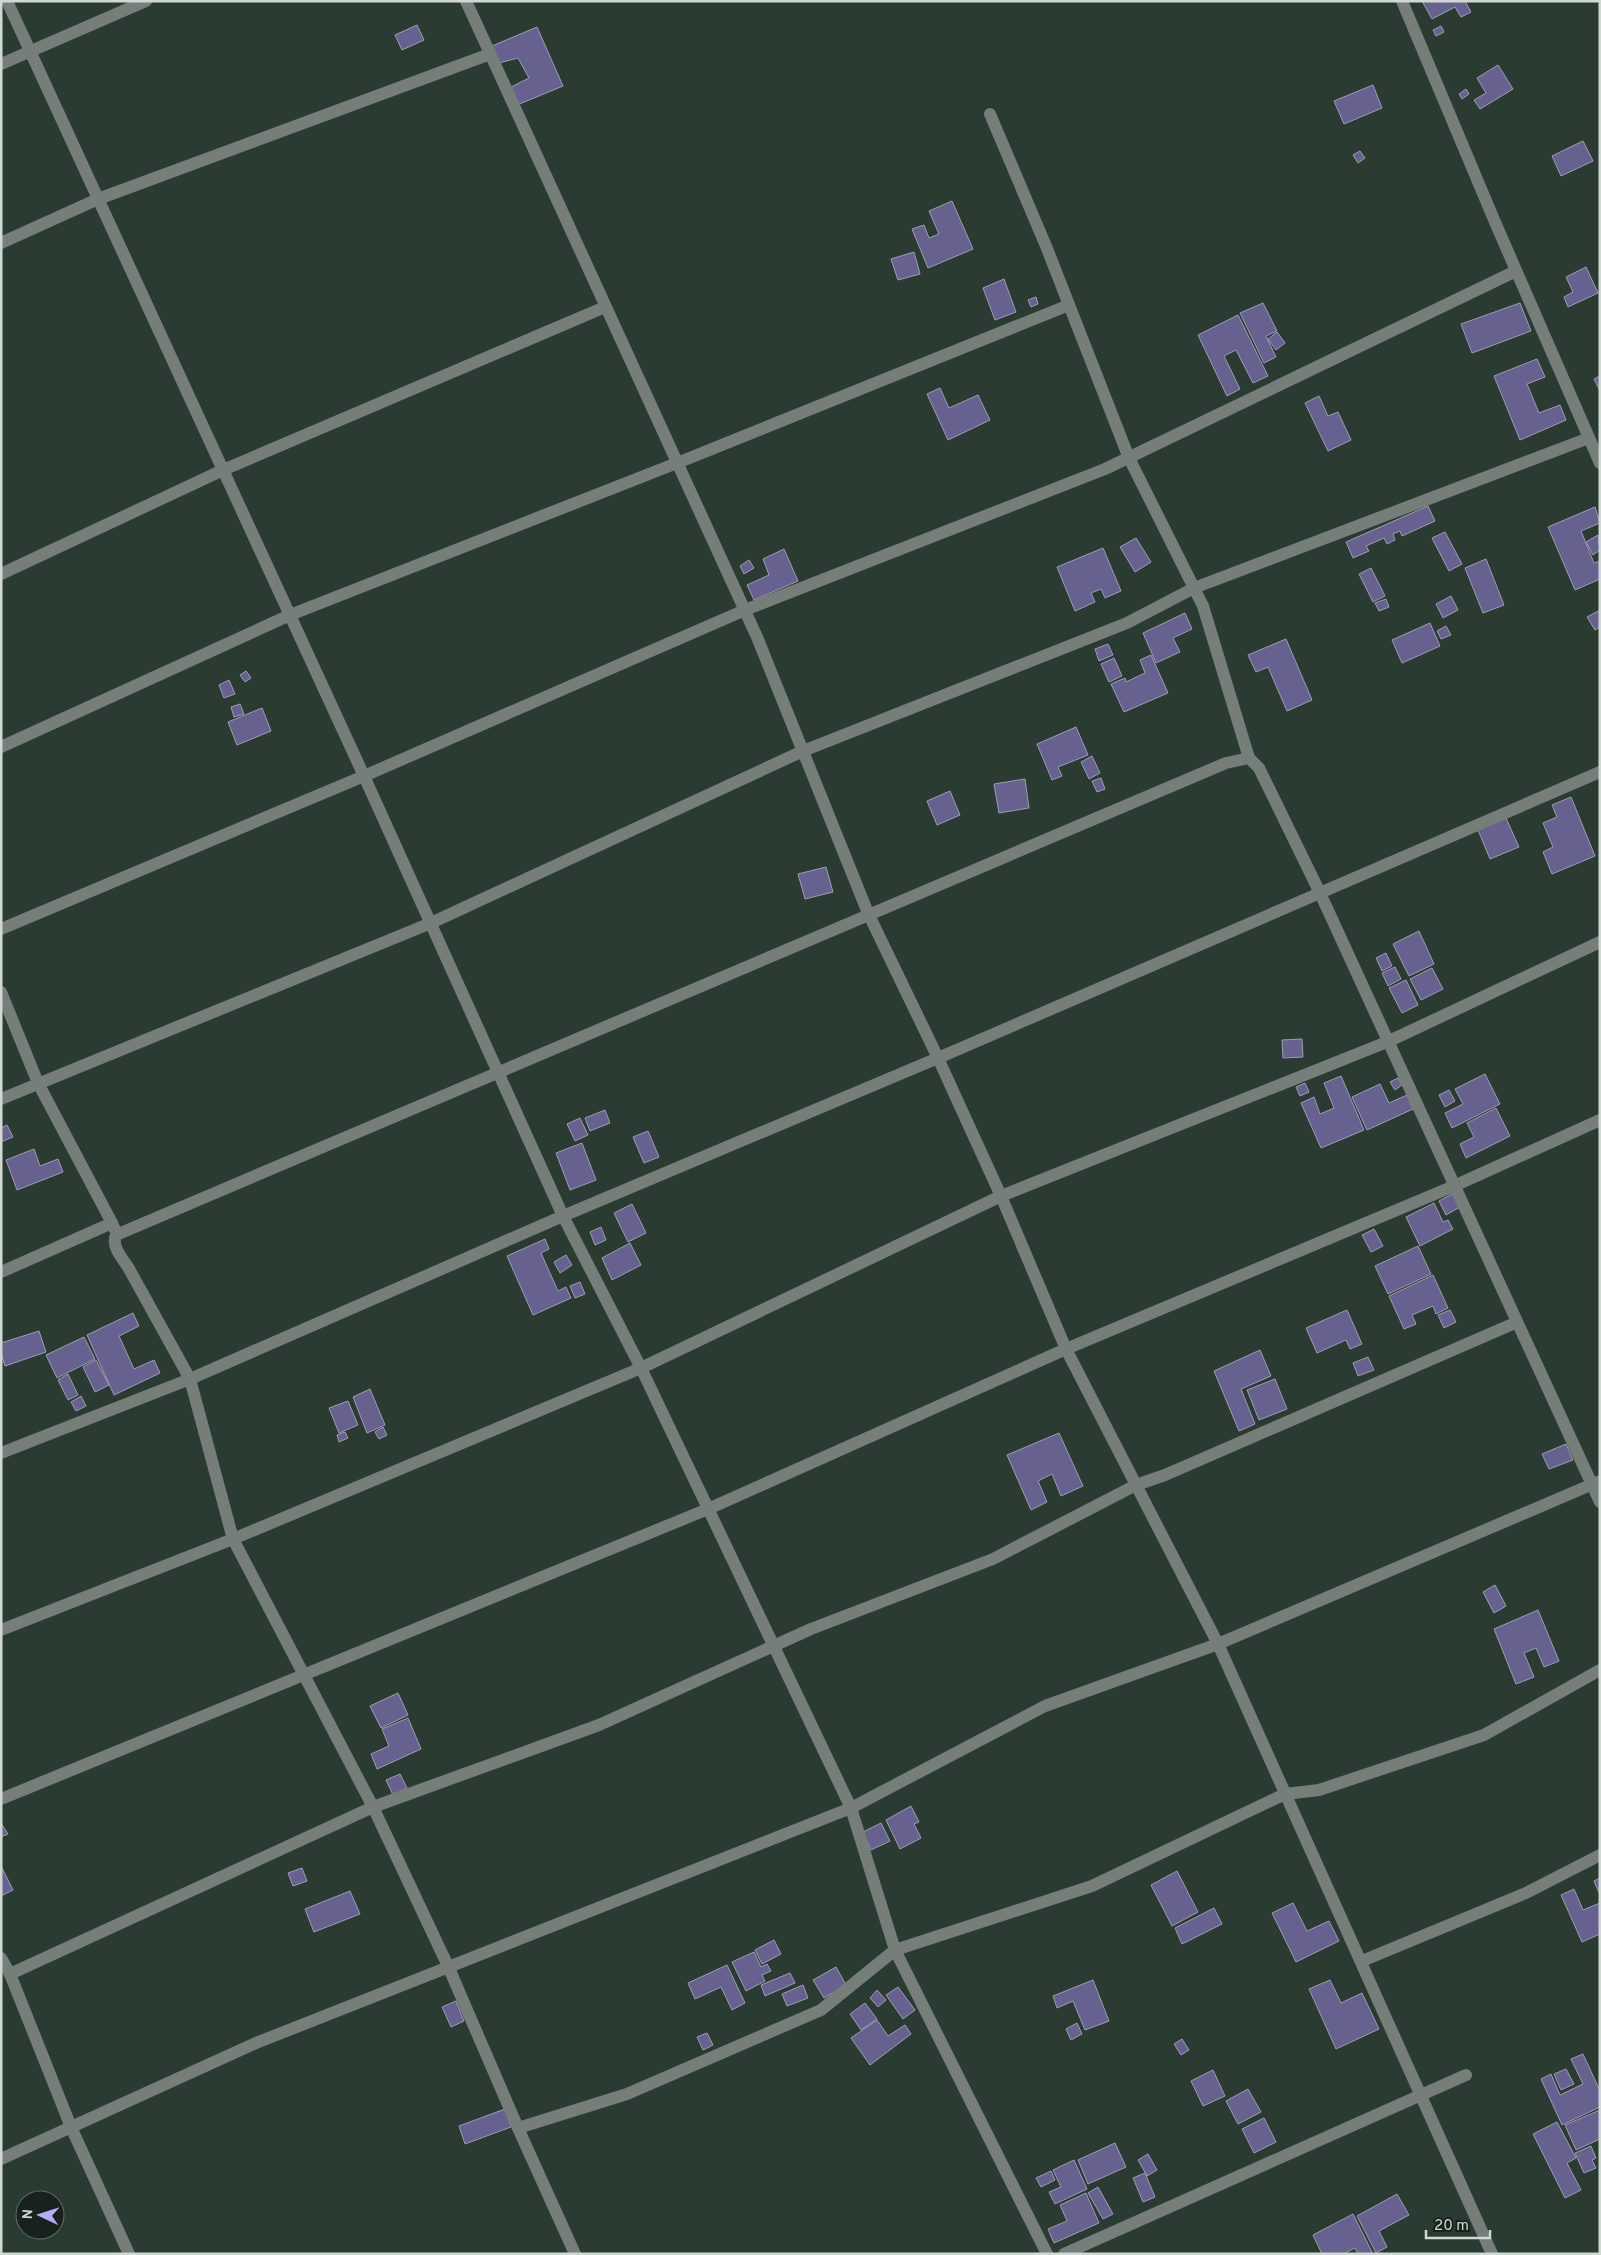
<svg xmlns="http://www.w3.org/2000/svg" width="1601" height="2255" viewBox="0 0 1601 2255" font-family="Overpass,sans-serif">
  <rect width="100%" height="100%" fill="#2a3c31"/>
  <g fill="#66618f" stroke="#9e9db3">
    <polygon points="1422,1 1465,1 1471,12 1461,17 1455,7 1432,19"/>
    <polygon points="417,25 424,40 402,50 395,35"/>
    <polygon points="1441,26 1444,32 1436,36 1433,30"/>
    <polygon points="537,27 563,86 517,105 511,87 529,78 518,58 499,63 492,46"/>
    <polygon points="1498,65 1513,89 1480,109 1474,100 1486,93 1477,78"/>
    <polygon points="1373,85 1382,108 1344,124 1334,101"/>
    <polygon points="1466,89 1469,94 1462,99 1459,94"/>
    <polygon points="1583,141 1593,161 1561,176 1552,156"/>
    <polygon points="1360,151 1365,158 1358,163 1353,155"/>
    <polygon points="952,201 973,249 928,268 912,229 924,225 929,238 939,234 929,211"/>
    <polygon points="914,252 920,274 898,280 891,259"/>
    <polygon points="1586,267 1598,293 1568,307 1564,297 1573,292 1566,277"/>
    <polygon points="1004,279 1016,312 995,320 983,288"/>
    <polygon points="1036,297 1038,304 1031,307 1028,300"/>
    <polygon points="1263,303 1277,331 1266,336 1276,357 1264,363 1240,313"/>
    <polygon points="1520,303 1531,331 1472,353 1461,324"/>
    <polygon points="1238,315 1268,376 1253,383 1236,350 1224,356 1240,389 1227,396 1198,335"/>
    <polygon points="1277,332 1285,343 1276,350 1268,339"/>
    <polygon points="1537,359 1545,377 1527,384 1539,413 1560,405 1566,420 1520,440 1494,376"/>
    <polygon points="1600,376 1600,388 1599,389 1594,379"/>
    <polygon points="940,388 949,408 978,395 990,420 948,440 927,394"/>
    <polygon points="1319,396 1328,416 1338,412 1351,440 1328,451 1305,403"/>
    <polygon points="1428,506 1435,521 1402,536 1400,531 1393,534 1395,540 1387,544 1384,538 1366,546 1369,551 1353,558 1346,542"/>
    <polygon points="1595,507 1600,523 1581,531 1594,563 1600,561 1600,579 1575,590 1548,527"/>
    <polygon points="1445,532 1462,564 1449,571 1432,538"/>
    <polygon points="1598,535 1600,550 1593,555 1586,542"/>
    <polygon points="1136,538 1151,562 1135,572 1120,547"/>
    <polygon points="1103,548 1121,591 1105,598 1101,589 1091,593 1095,602 1075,611 1057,567"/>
    <polygon points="784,549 798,581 754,600 747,585 769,575 763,559"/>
    <polygon points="1486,559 1504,605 1483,613 1465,568"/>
    <polygon points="749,560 754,568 744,574 740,566"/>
    <polygon points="1371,568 1385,596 1373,602 1359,574"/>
    <polygon points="1451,596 1458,610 1443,618 1436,604"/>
    <polygon points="1386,599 1389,607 1379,611 1375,603"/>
    <polygon points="1600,610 1600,627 1595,630 1587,617"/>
    <polygon points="1185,613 1192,629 1173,638 1180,652 1156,663 1143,633"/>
    <polygon points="1430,623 1440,646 1402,663 1392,640"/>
    <polygon points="1446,626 1451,635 1441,639 1437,631"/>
    <polygon points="1286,639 1312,700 1287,711 1268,667 1256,672 1248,655"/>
    <polygon points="1108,644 1113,655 1099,661 1095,649"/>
    <polygon points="1151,655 1168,693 1124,712 1111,684 1125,678 1126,682 1145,673 1140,660"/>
    <polygon points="1114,658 1122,676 1109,682 1101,664"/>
    <polygon points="246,671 251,678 245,682 240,675"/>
    <polygon points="229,680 235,694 224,698 219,685"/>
    <polygon points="240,704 244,714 234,717 231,707"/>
    <polygon points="262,708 271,731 237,745 228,722"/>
    <polygon points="1076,727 1088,755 1058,767 1062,776 1052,780 1037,744"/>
    <polygon points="1092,756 1100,773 1089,779 1081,762"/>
    <polygon points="1101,778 1105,789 1097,792 1092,781"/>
    <polygon points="1025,779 1029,808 999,813 994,784"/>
    <polygon points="950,791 960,815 937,825 927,801"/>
    <polygon points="1571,797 1595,856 1552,874 1543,852 1553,847 1543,823 1557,817 1552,805"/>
    <polygon points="1506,818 1519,847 1490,859 1478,830"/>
    <polygon points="826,867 833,892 805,899 798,874"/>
    <polygon points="1419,931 1434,964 1409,976 1393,944"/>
    <polygon points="1386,953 1392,966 1382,971 1376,958"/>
    <polygon points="1395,967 1401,979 1388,986 1382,973"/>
    <polygon points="1432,968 1443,989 1421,1000 1410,979"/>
    <polygon points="1406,980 1418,1005 1402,1013 1389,988"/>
    <polygon points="1302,1039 1303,1057 1283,1058 1282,1040"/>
    <polygon points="1485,1074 1500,1104 1452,1128 1445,1113 1463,1104 1455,1089"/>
    <polygon points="1341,1076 1364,1130 1321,1148 1301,1103 1314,1097 1320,1114 1334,1108 1324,1083"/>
    <polygon points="1398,1078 1402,1085 1395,1090 1390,1082"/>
    <polygon points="1305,1083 1309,1092 1300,1096 1296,1087"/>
    <polygon points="1380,1084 1389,1103 1407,1095 1413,1109 1367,1130 1352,1097"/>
    <polygon points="1449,1090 1455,1101 1445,1107 1439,1095"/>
    <polygon points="1496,1108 1510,1136 1466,1158 1460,1144 1474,1137 1467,1123"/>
    <polygon points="605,1110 610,1123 590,1131 585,1118"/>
    <polygon points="580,1118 588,1135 575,1141 567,1124"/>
    <polygon points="7,1125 13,1137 1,1142 1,1128"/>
    <polygon points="648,1131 659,1157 644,1163 633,1137"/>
    <polygon points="582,1143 596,1180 570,1190 556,1153"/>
    <polygon points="34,1149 40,1166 58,1159 63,1172 17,1190 6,1160"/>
    <polygon points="1452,1194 1460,1207 1446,1215 1439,1201"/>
    <polygon points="1434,1203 1443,1222 1448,1220 1453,1229 1420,1246 1406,1217"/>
    <polygon points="632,1204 646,1233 628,1242 614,1213"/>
    <polygon points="601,1227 606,1240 595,1245 590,1232"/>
    <polygon points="1374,1229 1383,1246 1371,1252 1362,1235"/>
    <polygon points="545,1239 549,1249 541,1253 558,1291 566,1287 571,1298 533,1315 507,1256"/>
    <polygon points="630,1243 641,1265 612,1280 602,1258"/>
    <polygon points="1418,1246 1431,1274 1388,1294 1375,1266"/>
    <polygon points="566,1255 572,1265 560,1273 554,1262"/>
    <polygon points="1433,1275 1448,1308 1436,1314 1433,1306 1412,1315 1416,1324 1404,1329 1389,1296"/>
    <polygon points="580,1282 585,1294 575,1298 570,1286"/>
    <polygon points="1347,1310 1362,1344 1350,1349 1346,1340 1317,1353 1306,1328"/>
    <polygon points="1450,1310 1456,1322 1444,1328 1438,1315"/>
    <polygon points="133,1313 139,1326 119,1336 134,1369 154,1360 160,1373 114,1395 87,1335"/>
    <polygon points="39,1331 46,1352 5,1366 1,1354 1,1343"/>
    <polygon points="84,1337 95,1359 57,1378 46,1355"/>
    <polygon points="1260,1350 1271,1376 1241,1389 1255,1424 1239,1431 1214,1371"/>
    <polygon points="1368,1357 1374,1370 1358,1376 1353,1363"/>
    <polygon points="96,1360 109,1385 95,1392 83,1367"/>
    <polygon points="68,1374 78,1395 68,1400 58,1380"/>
    <polygon points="1275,1379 1287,1409 1259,1420 1247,1390"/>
    <polygon points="370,1389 385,1425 367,1433 353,1397"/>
    <polygon points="81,1396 86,1406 76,1411 71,1402"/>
    <polygon points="348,1401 358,1425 339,1433 329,1408"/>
    <polygon points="383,1427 387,1435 379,1439 375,1432"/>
    <polygon points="345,1432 348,1438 339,1442 337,1435"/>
    <polygon points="1059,1433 1083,1486 1061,1496 1052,1474 1038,1481 1047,1502 1031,1510 1007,1455"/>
    <polygon points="1566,1444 1573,1460 1549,1469 1542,1454"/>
    <polygon points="1495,1585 1506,1606 1494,1613 1483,1592"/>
    <polygon points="1538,1610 1559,1661 1544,1667 1536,1648 1524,1653 1534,1677 1516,1684 1494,1629"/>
    <polygon points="398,1693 408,1715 381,1728 370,1706"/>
    <polygon points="408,1718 421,1749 377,1769 371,1754 389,1746 382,1729"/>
    <polygon points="400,1774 407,1788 393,1795 386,1780"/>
    <polygon points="911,1806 919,1822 914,1824 921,1838 900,1849 886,1820"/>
    <polygon points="1,1823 8,1834 1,1837"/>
    <polygon points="881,1823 890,1841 871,1850 863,1832"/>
    <polygon points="2,1868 13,1890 1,1896 1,1868"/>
    <polygon points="302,1868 307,1881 293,1886 288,1873"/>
    <polygon points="1177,1871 1198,1912 1172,1926 1151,1885"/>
    <polygon points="1600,1878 1600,1895 1594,1881"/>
    <polygon points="1574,1889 1583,1910 1600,1903 1600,1934 1582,1942 1561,1895"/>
    <polygon points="350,1891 360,1914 314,1932 305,1909"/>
    <polygon points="1293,1903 1307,1931 1329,1921 1339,1941 1296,1962 1272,1913"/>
    <polygon points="1214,1908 1222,1924 1182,1944 1175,1928"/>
    <polygon points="774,1940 781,1954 762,1964 755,1950"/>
    <polygon points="754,1952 761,1967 767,1964 771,1971 762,1975 765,1981 746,1991 732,1962"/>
    <polygon points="727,1965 745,2003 732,2010 721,1987 695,1999 688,1983"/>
    <polygon points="836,1967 846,1985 824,1998 813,1980"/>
    <polygon points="790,1973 795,1983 765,1996 761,1985"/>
    <polygon points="1093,1980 1109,2021 1085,2030 1073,2001 1057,2008 1053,1996"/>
    <polygon points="1330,1980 1341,2003 1362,1993 1379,2029 1336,2049 1309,1989"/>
    <polygon points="803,1985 808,1998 787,2006 782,1994"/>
    <polygon points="898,1987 915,2010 903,2019 886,1995"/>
    <polygon points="877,1990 886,2000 878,2007 870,1998"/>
    <polygon points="456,2001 464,2021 451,2027 442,2007"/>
    <polygon points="865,2003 877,2019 861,2030 850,2014"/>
    <polygon points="877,2020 888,2036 905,2025 911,2034 870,2065 851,2038"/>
    <polygon points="1077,2023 1082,2034 1071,2040 1066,2029"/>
    <polygon points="707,2033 713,2045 703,2050 697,2037"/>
    <polygon points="1182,2039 1189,2050 1181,2055 1174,2044"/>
    <polygon points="1583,2054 1600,2091 1600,2107 1562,2125 1541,2079 1551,2074 1560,2095 1583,2084 1571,2059"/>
    <polygon points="1566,2069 1574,2084 1561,2090 1554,2074"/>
    <polygon points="1213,2070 1225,2096 1203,2106 1191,2081"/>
    <polygon points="1248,2089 1261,2112 1238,2124 1226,2101"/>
    <polygon points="505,2109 511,2127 465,2144 459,2126"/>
    <polygon points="1600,2110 1600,2139 1576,2150 1565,2125"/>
    <polygon points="1264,2118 1276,2142 1254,2153 1242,2129"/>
    <polygon points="1557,2122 1576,2158 1567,2163 1581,2190 1565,2198 1533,2134"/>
    <polygon points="1115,2143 1126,2167 1088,2184 1078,2160"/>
    <polygon points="1591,2146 1596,2158 1592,2160 1596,2168 1584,2173 1575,2153"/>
    <polygon points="1148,2154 1157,2170 1147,2176 1138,2160"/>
    <polygon points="1074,2160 1087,2189 1055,2204 1049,2192 1061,2187 1053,2170"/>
    <polygon points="1051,2171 1055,2180 1041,2187 1036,2178"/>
    <polygon points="1145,2173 1155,2197 1143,2202 1133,2178"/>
    <polygon points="1098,2187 1113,2214 1103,2219 1088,2193"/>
    <polygon points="1086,2193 1099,2223 1054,2243 1048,2229 1067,2221 1060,2205"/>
    <polygon points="1397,2194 1409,2215 1379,2231 1387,2247 1376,2253 1357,2216"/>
    <polygon points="1353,2214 1373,2254 1358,2254 1355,2248 1343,2254 1322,2254 1313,2235"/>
  </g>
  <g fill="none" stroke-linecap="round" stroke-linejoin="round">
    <g stroke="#757e78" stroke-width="12">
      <polyline points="7,1 364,776 563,1216 641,1368 851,1808 895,1950 1047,2254"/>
      <polyline points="466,1 757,637 868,913 938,1058 1001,1196 1066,1349 1218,1644 1492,2254"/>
      <polyline points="1402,1 1495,222 1600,463"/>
      <polyline points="1,64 146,1"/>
      <polyline points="990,114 1046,246 1129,458 1203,606 1249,758"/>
      <polyline points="1,243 98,199 490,54"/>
      <polyline points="1,574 223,470 605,307"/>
      <polyline points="1,747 290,615 677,463 1069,305"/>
      <polyline points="1,929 364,776 745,610 1105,469 1516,271"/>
      <polyline points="1,992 38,1083 112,1223"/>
      <polyline points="1,1099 431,923 803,751 1127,623 1194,588 1589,438"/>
      <polyline points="1,1272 112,1223 115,1230"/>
      <polyline points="1,1453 190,1379 563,1216 938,1058 1600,772"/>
      <polyline points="1,1630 233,1539 641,1368 1001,1196 1387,1042 1600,942"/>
      <polyline points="1,1799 708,1509 1066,1349 1454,1186 1600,1120"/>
      <polyline points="1,1958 10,1974 71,2127 129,2254"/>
      <polyline points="1362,1961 1526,1893 1600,1855"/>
      <polyline points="10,1974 373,1807 599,1725 811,1629 993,1559 1136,1485 1165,1475 1515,1323"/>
      <polyline points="518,2128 627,2094 821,2010 895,1950 1092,1886 1285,1794 1319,1790 1484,1735 1600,1670"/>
      <polyline points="1,2159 256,2043 851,1808 1045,1706 1218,1644 1600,1481"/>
      <path d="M575,2254L518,2128L448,1966L373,1807L233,1539L190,1379L128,1267C122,1258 111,1246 116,1235C487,1079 855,919 1226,763L1249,758L1259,768L1320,893L1600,1502"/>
      <polyline points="1064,2254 1466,2075"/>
    </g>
  </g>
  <rect width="1601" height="2255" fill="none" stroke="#cfd9d2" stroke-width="5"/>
  <g transform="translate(40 2215) rotate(274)"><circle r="24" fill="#19211c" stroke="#626b65"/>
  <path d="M0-4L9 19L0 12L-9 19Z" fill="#b4acf9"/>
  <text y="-8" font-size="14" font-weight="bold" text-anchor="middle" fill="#cfd9d2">N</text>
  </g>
  <path d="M1426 2230v8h64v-8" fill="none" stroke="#cfd9d2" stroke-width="2.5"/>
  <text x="1434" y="2230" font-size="15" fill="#cfd9d2" stroke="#19211c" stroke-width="4" paint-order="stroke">20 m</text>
</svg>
